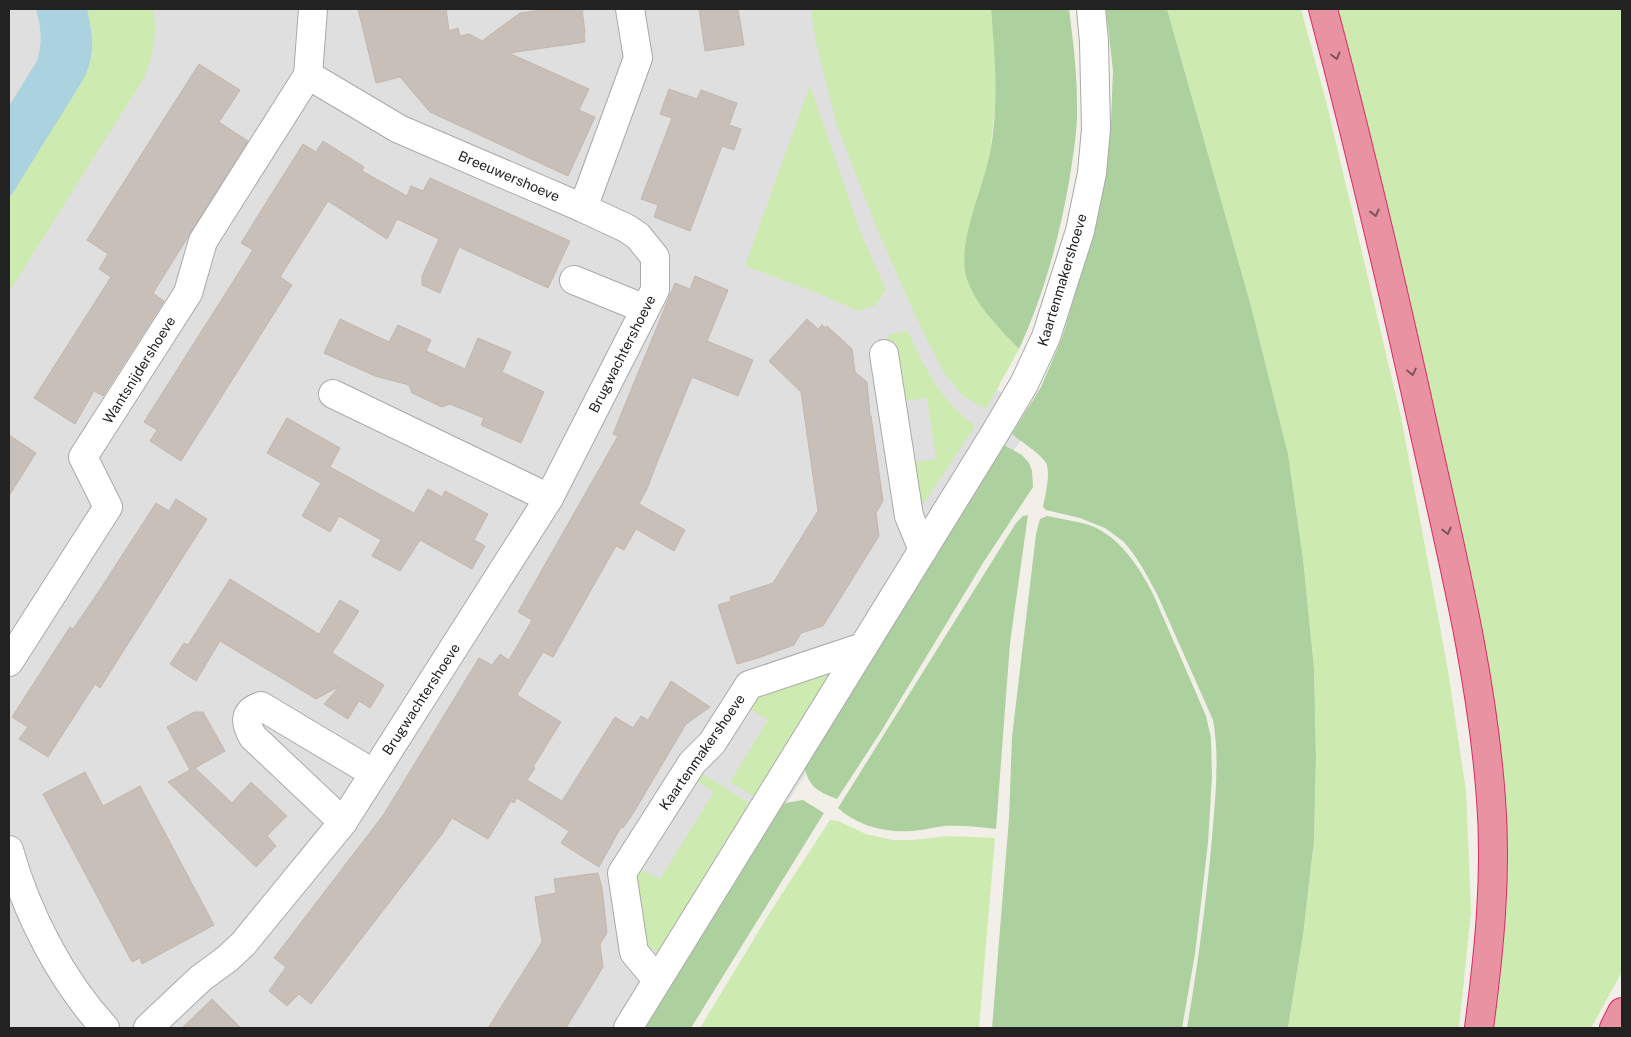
<svg xmlns="http://www.w3.org/2000/svg" width="1631" height="1037" viewBox="0 0 1631 1037" font-family="'Public Sans',sans-serif">
  <rect width="100%" height="100%" fill="#f2efe9"/>
  <polygon fill="#e0dfdf" points="9,9 851,9 973,376 1038,413 642,1028 9,1028"/>
  <g fill="#cdebb0">
    <path d="M87,9H153C158,32 153,56 144,78L9,292V199L88,69C95,47 92,30 87,9Z"/>
    <polygon points="811,9 991,9 995,54 995,107 990,154 991,319 1019,349 986,409 963,396 944,373 921,328 878,231 837,126 816,43"/>
    <polygon points="1167,9 1301,9 1327,105 1401,417 1448,670 1466,791 1471,912 1459,1028 1288,1028 1303,935 1314,841 1316,757 1314,668 1303,559 1288,454 1251,306"/>
    <polygon points="1335,9 1622,9 1622,972 1591,1028 1489,1028 1497,805"/>
    <polygon points="810,85 861,234 886,289 876,305 858,311 818,293 745,266"/>
    <path d="M907,330C927,371 938,397 975,426L918,512L911,463L936,459L927,398L903,401L891,345L887,336Z"/>
    <polygon points="824,673 832,678 757,798 730,782 768,720 749,708 755,694"/>
    <polygon points="698,771 752,805 661,954 644,944 633,876 640,869 660,879 714,792 693,779"/>
    <polygon points="830,820 838,821 866,834 892,840 913,840 949,836 995,838 979,1028 700,1028 772,909"/>
  </g>
  <g fill="#add19e">
    <path d="M991,9H1069C1073,40 1077,72 1077,103C1078,129 1073,157 1069,182C1059,239 1043,297 1019,349C1000,329 970,300 965,271C960,235 983,189 990,153C999,105 995,57 991,9Z"/>
    <path d="M1106,9H1167L1251,306L1288,454L1303,559L1314,668L1316,757L1314,841L1303,935L1288,1028H1187C1198,965 1206,902 1212,838C1215,799 1220,759 1213,720L1157,594L1141,565L1132,552L1124,542L1105,528L1080,518L1046,510L1043,507C1045,496 1051,473 1046,463C1040,453 1021,442 1012,434L1041,387L1062,338L1096,224L1105,175L1111,120L1113,71Z"/>
    <path d="M1002,444L1022,455L1029,463L1032,471L1033,487L983,563L882,730L837,799C817,791 808,787 804,764Z"/>
    <path d="M1028,515L1010,643L996,829C979,827 962,825 945,826C933,827 922,831 910,831C885,833 856,825 838,808L1016,523L1023,516Z"/>
    <path d="M1047,516C1061,519 1076,521 1089,525C1120,536 1140,568 1154,596L1206,716L1211,738L1212,776L1208,843L1195,954L1182,1028H992L1009,818L1012,737L1036,534L1040,519Z"/>
    <polygon points="803,800 824,813 691,1028 641,1028 779,804"/>
  </g>
  <path fill="#aad3df" d="M36,9H87C93,35 96,56 83,80L9,199V106L37,61C43,42 41,27 36,9Z"/>
  <g fill="#c7bfb8" stroke="#c4b6ab">
    <polygon points="358,9 446,9 449,31 458,28 460,36 469,34 482,41 520,13 549,9 582,9 585,32 584,34 585,42 509,53 589,89 579,110 595,117 568,176 430,112 400,77 376,83"/>
    <polygon points="699,9 738,9 744,45 705,51"/>
    <polygon points="199,64 240,90 219,122 248,141 153,293 164,301 103,396 94,391 75,424 34,398 111,277 99,269 108,254 87,240"/>
    <polygon points="669,89 697,99 701,90 737,103 729,125 741,129 734,150 722,146 690,231 654,217 658,205 641,199 672,118 660,114"/>
    <polygon points="323,141 364,167 362,171 407,196 411,186 423,191 430,178 570,241 548,288 459,247 440,293 422,285 422,276 439,239 397,219 387,239 328,201 280,277 292,285 181,461 150,441 157,430 144,422 253,250 241,243 269,198 303,144 316,152"/>
    <polygon points="695,276 728,290 707,341 753,360 738,396 692,377 656,465 647,489 639,504 685,530 674,551 636,529 624,550 616,546 553,657 543,652 517,695 561,722 533,767 535,768 527,780 562,801 615,717 633,728 641,716 648,720 671,681 710,707 686,724 634,812 623,828 621,827 599,867 561,843 569,831 517,798 514,803 511,801 488,839 452,818 442,834 311,1004 299,994 287,1006 269,991 286,967 274,958 384,814 479,658 492,665 500,654 509,660 532,620 518,612 618,436 613,434 675,283 690,289"/>
    <polygon points="340,319 389,342 398,325 431,340 426,351 465,369 478,338 511,352 502,372 544,392 521,443 481,425 484,418 450,404 442,407 412,393 409,385 375,376 324,353"/>
    <polygon points="807,319 818,329 822,325 826,328 827,326 852,349 855,372 867,382 870,416 871,416 883,501 876,513 879,536 823,626 801,633 794,645 758,658 737,664 718,605 731,601 730,597 773,583 818,511 801,392 769,361"/>
    <polygon points="287,418 340,448 330,467 414,513 428,489 442,497 445,491 488,514 474,540 485,546 472,569 420,540 400,571 372,556 381,540 339,516 330,532 302,516 321,483 267,453"/>
    <polygon points="9,435 36,453 9,496"/>
    <polygon points="176,499 207,519 100,688 95,684 48,757 19,739 28,727 12,717 70,627 73,629 99,591 156,503 169,511"/>
    <polygon points="230,579 319,634 340,600 359,611 332,653 384,685 370,708 359,701 348,719 324,704 340,686 316,699 220,641 196,681 170,664 184,643 188,645"/>
    <polygon points="194,712 203,712 225,751 195,768 232,803 251,782 287,816 267,836 276,846 256,867 168,782 190,770 167,727"/>
    <polygon points="85,772 103,806 140,786 214,925 142,964 140,958 132,962 43,794"/>
    <polygon points="598,873 602,888 607,933 600,944 603,967 566,1028 488,1028 542,942 535,897 556,893 554,879"/>
    <polygon points="212,999 241,1028 182,1028"/>
  </g>
  <g fill="none" stroke-linecap="round" stroke-linejoin="round">
    <defs>
      <g id="street">
        <polyline points="313,9 308,75 399,129 583,208 638,58 630,9"/>
        <polyline points="574,280 645,309"/>
        <polyline points="884,354 909,516 923,550"/>
        <polyline points="333,394 549,498"/>
        <polyline points="9,662 108,507 83,457 188,293 203,241 308,75"/>
        <path d="M343,822L253,737C245,723 243,712 261,706L373,773"/>
        <path d="M9,850C27,914 61,980 105,1028"/>
        <polyline points="657,980 634,952 622,873 692,763 712,743 749,685 863,647"/>
        <polyline points="148,1028 201,978 227,959 243,944 343,822 549,498 655,290 655,257 638,236 626,228 583,208"/>
        <polyline points="628,1028 995,433 1024,384 1046,337 1080,231 1092,173 1096,129 1094,42 1091,9"/>
      </g>
      <g id="highway">
        <path d="M1323,9C1360,149 1393,289 1424,430C1451,552 1482,674 1491,799C1497,876 1489,952 1479,1028"/>
        <polyline points="1614,1028 1622,1012"/>
      </g>
    </defs>
    <use href="#street" stroke="#a9a9a9" stroke-width="30"/>
    <use href="#highway" stroke="#dc2a67" stroke-width="30"/>
    <use href="#street" stroke="#fff" stroke-width="28"/>
    <use href="#highway" stroke="#e892a2" stroke-width="28"/>
  </g>
  <defs><path id="oneway-chevron" d="M-2-3.5L2.5 0L-2 3.5" fill="none" stroke-width="1.6" stroke-linecap="round" stroke-linejoin="round" transform="scale(1.25)"/></defs>
  <g stroke="#7b545c">
    <use href="#oneway-chevron" transform="translate(1336 56) rotate(75)"/>
    <use href="#oneway-chevron" transform="translate(1375 213) rotate(76)"/>
    <use href="#oneway-chevron" transform="translate(1412 372) rotate(78)"/>
    <use href="#oneway-chevron" transform="translate(1447 531) rotate(77)"/>
  </g>
  <g text-anchor="middle" stroke-width="4" stroke-linejoin="round" paint-order="stroke">
    <g font-size="14" fill="#222" stroke="#fff">
      <text transform="translate(509 176) rotate(23)" y="5">Breeuwershoeve</text>
      <text transform="translate(1062 280) rotate(-73)" y="5">Kaartenmakershoeve</text>
      <text transform="translate(622 354) rotate(-63)" y="5">Brugwachtershoeve</text>
      <text transform="translate(139 370) rotate(-58)" y="5">Wantsnijdershoeve</text>
      <text transform="translate(421 699) rotate(-57)" y="5">Brugwachtershoeve</text>
      <text transform="translate(702 752) rotate(-55)" y="5">Kaartenmakershoeve</text>
    </g>
  </g>
  <rect width="1631" height="1037" fill="none" stroke="#222222" stroke-width="20"/>
</svg>
